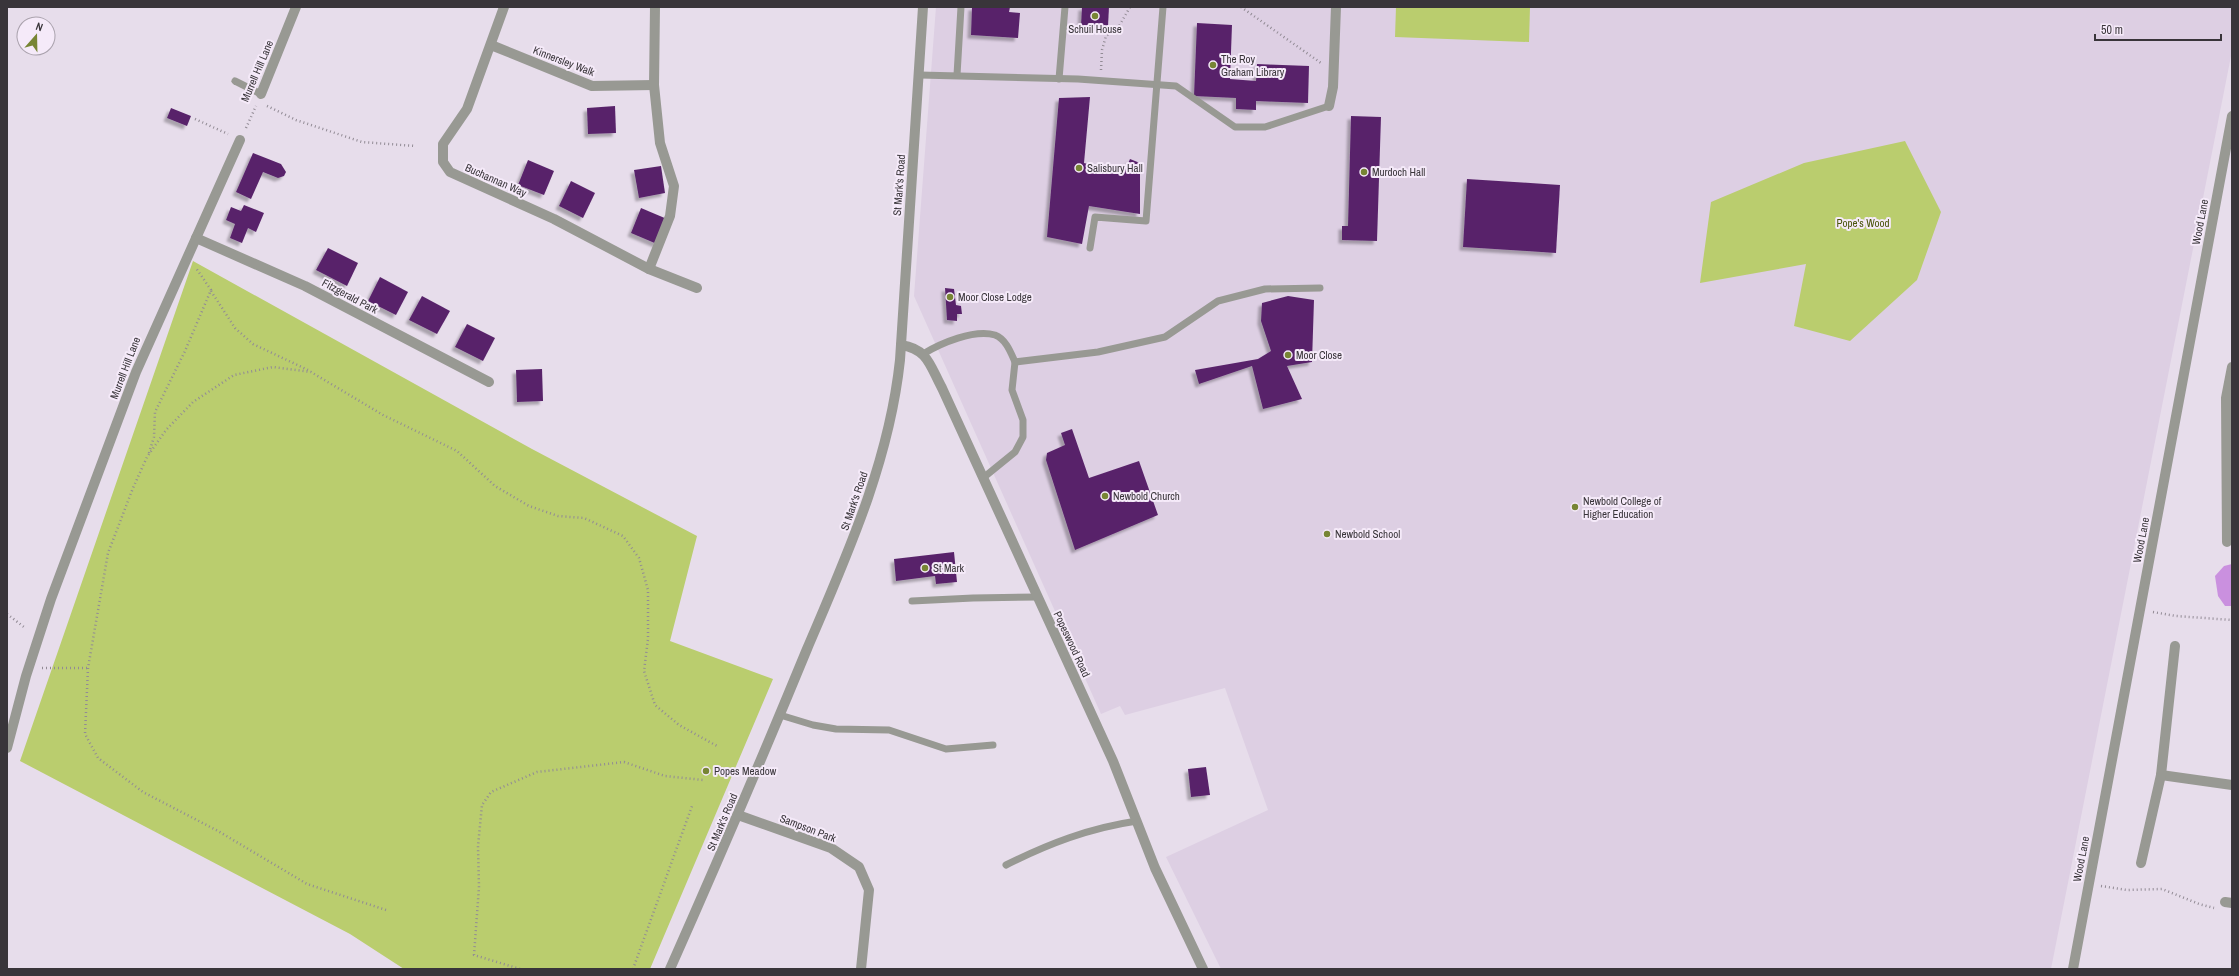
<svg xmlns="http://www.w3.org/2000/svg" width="2239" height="976" viewBox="0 0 2239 976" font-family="'Archivo Narrow',sans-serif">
  <defs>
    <filter id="shadow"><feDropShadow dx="-3.5" dy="3.5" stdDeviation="1" flood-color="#0004"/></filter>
  </defs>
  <rect width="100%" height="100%" fill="#e7ddeb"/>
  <polygon fill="#ddcfe3" points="936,7 2232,7 2232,51 2051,969 1221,969 1166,857 1268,810 1225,688 1125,715 1120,706 1101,714 914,296"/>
  <g fill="#bacd6e">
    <polygon points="1396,7 1530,7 1529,42 1395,37"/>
    <polygon points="1905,141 1941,212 1917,280 1850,341 1794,326 1806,264 1700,283 1711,202 1804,163"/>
    <polygon points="193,261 532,449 697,536 670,641 773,679 650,969 404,969 350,934 20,761"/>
  </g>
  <polygon fill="#ca90df" points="2232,564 2232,606 2225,606 2218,596 2215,576 2224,566"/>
  <g fill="#59246b" filter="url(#shadow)">
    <polygon points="972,7 1010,7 1009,12 1020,13 1018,38 971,35"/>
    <polygon points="1082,7 1109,7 1108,26 1081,26"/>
    <polygon points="1197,23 1232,25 1230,79 1256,81 1257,64 1309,66 1308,103 1256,101 1256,110 1236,109 1236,98 1194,96"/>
    <polygon points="1090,97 1084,163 1124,173 1130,159 1140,163 1140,214 1089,206 1082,244 1047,237 1059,98"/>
    <polygon points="615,106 616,133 588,134 587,108"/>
    <polygon points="171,108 191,116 187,126 167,118"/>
    <polygon points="1351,116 1381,117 1377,241 1342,240 1342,226 1348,226"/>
    <polygon points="253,153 281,164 286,172 284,176 278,178 263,172 251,199 236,192"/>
    <polygon points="528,160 554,171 544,195 518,185"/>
    <polygon points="661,166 665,193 639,198 634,170"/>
    <polygon points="1467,179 1560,185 1556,253 1463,247"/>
    <polygon points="571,181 595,193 583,218 559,206"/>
    <polygon points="244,205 264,213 256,232 248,228 242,243 230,238 235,224 226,220 231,207 241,211"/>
    <polygon points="641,208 667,219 657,244 631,233"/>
    <polygon points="328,248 358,263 347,286 316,270"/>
    <polygon points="380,277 408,292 396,315 368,301"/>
    <polygon points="945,288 954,289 956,305 961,306 962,314 957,314 957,321 947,320"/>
    <polygon points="422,296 450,311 437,334 409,320"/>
    <polygon points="1288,296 1314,300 1312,362 1287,366 1302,399 1263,409 1252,366 1199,384 1195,370 1258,359 1271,351 1261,321 1262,303"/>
    <polygon points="467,324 495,338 483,361 455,347"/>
    <polygon points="542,369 543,401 517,402 516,370"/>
    <polygon points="1072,429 1089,478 1139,461 1158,515 1075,550 1046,460 1047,453 1065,445 1061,433"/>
    <polygon points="954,552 957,582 936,584 935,576 896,581 894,559"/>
    <polygon points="1206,767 1210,795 1191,797 1188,769"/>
  </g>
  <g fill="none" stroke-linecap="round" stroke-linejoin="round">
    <g stroke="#928b95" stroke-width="2.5" stroke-dasharray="1 3" stroke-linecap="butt">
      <polyline points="1241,7 1321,63"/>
      <polyline points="1101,70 1102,50 1106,36 1118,28 1130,7"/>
      <polyline points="267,106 296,120 362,142 415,146"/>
      <polyline points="195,119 228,134"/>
      <polyline points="246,128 256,106"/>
      <polyline points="211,291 235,328 253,344 308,370"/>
      <polyline points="149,453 154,437 155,412 185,351 211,290 196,268"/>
      <polyline points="2153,612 2176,616 2232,620"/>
      <polyline points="7,614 24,627"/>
      <polyline points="42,668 88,668"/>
      <polyline points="2101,886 2127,890 2162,889 2199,904 2214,908"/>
      <polyline points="386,910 307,884 218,831 143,792 98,758 85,734 88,668 108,553 133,488 147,457 166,430 193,402 234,375 273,367 311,372 383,415 457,451 495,486 529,506 558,516 584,518 623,536 639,558 648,590 648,639 644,671 655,705 679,725 717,746"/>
      <polyline points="520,969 474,955 479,887 478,846 482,805 491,792 537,772 624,762 665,776 703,780"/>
      <polyline points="633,969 692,806"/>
    </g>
    <g stroke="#989993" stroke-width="7">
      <polyline points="920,75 1078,79 1176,86 1235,127 1265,127 1329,106"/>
      <polyline points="957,75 961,7"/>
      <polyline points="1059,79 1065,7"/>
      <polyline points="235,81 261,94"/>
      <polyline points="1090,248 1095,217 1146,221 1163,7"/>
      <path d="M923,354C941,343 974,329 995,335C1006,339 1011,353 1015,362L1098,352L1165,337L1218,301L1265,289L1320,288"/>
      <polyline points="983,478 1015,452 1023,437 1023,420 1012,390 1015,362"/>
      <polyline points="912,601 973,598 1038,597"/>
      <polyline points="780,715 813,725 836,729 889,730 946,749 993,745"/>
      <path d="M1006,865C1048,844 1089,828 1137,821"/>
    </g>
    <g stroke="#989993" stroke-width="10">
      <polyline points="504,7 467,109 443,144 443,162 450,172 554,219 649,269 697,288"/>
      <polyline points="491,45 592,86 654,85"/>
      <polyline points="261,94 296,7"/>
      <polyline points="1329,106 1333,87 1336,7"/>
      <polyline points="196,238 305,286 489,382"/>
      <polyline points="649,269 670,216 674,186 660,143 654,85 655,7"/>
      <polyline points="2227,542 2226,398 2232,367"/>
      <polyline points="7,748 26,676 51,599 136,372 240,140"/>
      <polyline points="2161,775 2232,785"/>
      <polyline points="738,815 831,848 859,867 869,890 861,969"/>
      <polyline points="2141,863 2161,775 2175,646"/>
      <polyline points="2225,902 2232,903"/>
      <polyline points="2073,969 2232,116"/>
    </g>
    <g stroke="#989993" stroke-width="10">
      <path d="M901,345C928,349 930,366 942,388L1113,761L1155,868L1203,969"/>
      <path d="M670,969C717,863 763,756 807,649C847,555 889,463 900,360L923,7"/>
    </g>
  </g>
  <g fill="#778534" stroke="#f5eaf9" stroke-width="1.5">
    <circle cx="1095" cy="16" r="4"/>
    <circle cx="1213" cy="65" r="4"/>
    <circle cx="1079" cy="168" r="4"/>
    <circle cx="1364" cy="172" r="4"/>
    <circle cx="950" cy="297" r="4"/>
    <circle cx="1288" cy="355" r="4"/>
    <circle cx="1105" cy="496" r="4"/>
    <circle cx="1575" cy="507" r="4"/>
    <circle cx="1327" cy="534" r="4"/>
    <circle cx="925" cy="568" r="4"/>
    <circle cx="706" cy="771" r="4"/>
  </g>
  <g text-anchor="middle" stroke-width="4" stroke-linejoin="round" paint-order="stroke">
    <g font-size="11" fill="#39353a" stroke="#f5eaf9" text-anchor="start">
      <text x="1095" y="33" text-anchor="middle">Schuil House</text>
      <text x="1221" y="63">The Roy<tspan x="1221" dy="13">Graham Library</tspan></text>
      <text x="1087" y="172">Salisbury Hall</text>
      <text x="1372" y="176">Murdoch Hall</text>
      <text x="958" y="301">Moor Close Lodge</text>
      <text x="1296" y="359">Moor Close</text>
      <text x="1113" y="500">Newbold Church</text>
      <text x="1583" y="505">Newbold College of<tspan x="1583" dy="13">Higher Education</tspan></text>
      <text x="1335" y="538">Newbold School</text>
      <text x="933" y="572">St Mark</text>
      <text x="714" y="775">Popes Meadow</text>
    </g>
    <g font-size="11" fill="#39353a" stroke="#f5eaf9">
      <text transform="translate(564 61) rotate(21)" y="4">Kinnersley Walk</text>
      <text transform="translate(257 71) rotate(-67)" y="4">Murrell Hill Lane</text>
      <text transform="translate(496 180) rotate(24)" y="4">Buchannan Way</text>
      <text transform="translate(899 185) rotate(-86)" y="4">St Mark's Road</text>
      <text transform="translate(2200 222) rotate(-79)" y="4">Wood Lane</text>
      <text transform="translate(350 296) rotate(28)" y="4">Fitzgerald Park</text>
      <text transform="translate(125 368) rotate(-69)" y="4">Murrell Hill Lane</text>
      <text transform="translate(854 501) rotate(-71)" y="4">St Mark's Road</text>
      <text transform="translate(2141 540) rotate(-79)" y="4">Wood Lane</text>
      <text transform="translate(1072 644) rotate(65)" y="4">Popeswood Road</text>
      <text transform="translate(722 822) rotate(-67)" y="4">St Mark's Road</text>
      <text transform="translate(808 828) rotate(21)" y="4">Sampson Park</text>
      <text transform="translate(2081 859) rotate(-79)" y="4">Wood Lane</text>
    </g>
    <g font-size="11" fill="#4a550b" stroke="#f5eaf9">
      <text x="1863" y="227">Pope's Wood</text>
    </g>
  </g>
  <rect width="2239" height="976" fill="none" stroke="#39353a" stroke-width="16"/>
  <g transform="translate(36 36) rotate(20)"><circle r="19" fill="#f5eaf9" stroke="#aaa2ad"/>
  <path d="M0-3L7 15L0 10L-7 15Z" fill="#778534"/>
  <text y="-6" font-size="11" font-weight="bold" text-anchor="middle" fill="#39353a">N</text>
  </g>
  <path d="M2095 34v6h126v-6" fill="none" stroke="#39353a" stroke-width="2"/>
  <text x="2101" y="34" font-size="12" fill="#39353a" stroke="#f5eaf9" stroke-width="3" paint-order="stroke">50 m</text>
</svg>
